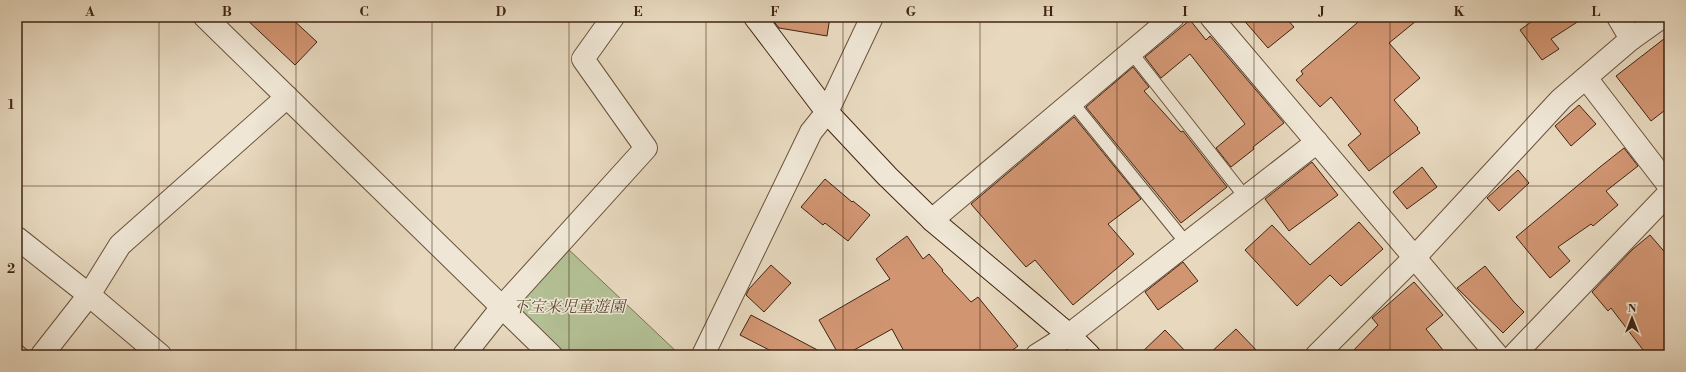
<svg xmlns="http://www.w3.org/2000/svg" width="1686" height="372" viewBox="0 0 1686 372" font-family="'Libre Bodoni','Noto Serif JP',serif">
  <rect width="100%" height="100%" fill="#e7d8be"/>
  <filter id="stains"><feTurbulence type="fractalNoise" baseFrequency=".005" numOctaves="4"/><feColorMatrix values="0 0 0 0 .2 0 0 0 0 .09 0 0 0 0 .02 0 0 0 .5 -.17"/></filter>
  <radialGradient id="worn" r=".72"><stop offset=".6" stop-color="#630" stop-opacity="0"/><stop offset="1" stop-color="#630" stop-opacity=".3"/></radialGradient>
  <polygon fill="#b3bf94" stroke="#7a7252" points="566,247 680,355 562,355 514,307"/>
  <g fill="#d19572" stroke="#402411">
    <polygon points="244,17 290,17 317,42 295,65"/>
    <polygon points="776,17 830,17 827,36 779,28 775,23"/>
    <polygon points="1241,17 1285,17 1294,27 1268,48"/>
    <polygon points="1364,17 1421,17 1389,43 1420,78 1394,100 1418,128 1417,129 1420,133 1369,171 1348,145 1361,134 1331,97 1320,107 1296,80 1303,74 1301,71"/>
    <polygon points="1538,17 1585,17 1551,39 1559,49 1542,60 1520,30"/>
    <polygon points="1190,20 1206,40 1210,36 1284,123 1253,147 1254,149 1231,167 1216,148 1245,124 1190,54 1161,78 1145,57"/>
    <polygon points="1669,35 1669,107 1651,121 1616,76"/>
    <polygon points="1133,67 1149,87 1144,91 1181,132 1183,131 1227,187 1181,223 1086,107"/>
    <polygon points="1579,105 1596,124 1571,146 1555,126"/>
    <polygon points="1074,117 1141,199 1108,224 1134,254 1073,305 1035,260 1026,267 971,204"/>
    <polygon points="1624,148 1638,166 1606,191 1618,205 1593,226 1591,224 1558,247 1570,261 1550,278 1516,237 1600,167"/>
    <polygon points="1312,162 1338,195 1289,231 1265,199"/>
    <polygon points="1422,167 1437,187 1407,209 1393,192"/>
    <polygon points="1518,170 1529,183 1499,211 1487,198"/>
    <polygon points="825,179 852,202 853,201 870,215 848,241 825,223 823,225 801,207"/>
    <polygon points="1359,222 1383,249 1341,286 1330,275 1297,306 1245,250 1272,225 1310,265"/>
    <polygon points="1650,235 1669,257 1669,355 1647,355 1611,308 1608,311 1592,292 1633,249"/>
    <polygon points="907,236 923,259 929,254 943,270 942,271 971,302 978,297 1018,346 1006,355 906,355 892,329 845,355 839,355 819,320 890,279 876,259"/>
    <polygon points="1183,262 1198,281 1158,310 1145,292"/>
    <polygon points="771,265 791,283 764,312 746,295 749,289"/>
    <polygon points="1485,266 1514,302 1524,312 1503,333 1457,288"/>
    <polygon points="1414,282 1443,315 1426,329 1447,355 1349,355 1378,325 1372,318"/>
    <polygon points="751,315 827,355 779,355 740,335"/>
    <polygon points="1236,329 1261,355 1208,355"/>
    <polygon points="1165,330 1189,355 1139,355"/>
  </g>
  <g fill="none" stroke-linecap="round" stroke-linejoin="round">
    <defs>
      <g id="lane">
        <polyline points="1131,52 1246,198"/>
        <polyline points="1072,102 1187,244"/>
        <polyline points="17,350 23,355"/>
      </g>
      <g id="street">
        <polyline points="205,17 551,355"/>
        <polyline points="1211,17 1497,355"/>
        <polyline points="1618,17 1631,39"/>
        <polyline points="1586,78 1669,186"/>
        <polyline points="932,220 1173,17"/>
        <polyline points="17,238 89,295 160,355"/>
        <polyline points="42,355 89,295 120,245 287,97"/>
        <polyline points="464,355 502,307 646,148 583,59 613,17"/>
        <polyline points="703,355 811,132 827,112 872,17"/>
        <polyline points="1037,355 1069,335 1317,142"/>
        <polyline points="1317,355 1415,257 1561,99 1631,39 1662,17"/>
        <polyline points="1514,355 1669,193"/>
      </g>
      <polyline id="secondary" points="755,17 827,112 887,176 932,220 1069,335 1089,355"/>
    </defs>
    <use href="#lane" stroke="#6a513c" stroke-width="14"/>
    <use href="#street" stroke="#6a513c" stroke-width="24"/>
    <use href="#secondary" stroke="#402411" stroke-width="24"/>
    <use href="#lane" stroke="#efe6d5" stroke-width="12"/>
    <use href="#street" stroke="#efe6d5" stroke-width="22"/>
    <use href="#secondary" stroke="#efe6d5" stroke-width="22"/>
  </g>
  <path fill="none" stroke="#402411" stroke-width="1" stroke-opacity="0.55" d="M159,17V355M296,17V355M432,17V355M569,17V355M706,17V355M843,17V355M980,17V355M1117,17V355M1254,17V355M1390,17V355M1527,17V355M17,186H1669"/>
  <g text-anchor="middle" stroke-width="3" stroke-linejoin="round" paint-order="stroke">
    <g font-size="16" font-style="italic" fill="#5d4b32" stroke="#efe6d5">
      <text x="569" y="312">下宝来児童遊園</text>
    </g>
  </g>
  <rect width="1686" height="372" fill="none" stroke="#e7d8be" stroke-width="44"/>
  <g transform="translate(1632 318)" stroke="#efe6d5" stroke-width="3" paint-order="stroke">
  <path d="M0-3L7 15L0 10L-7 15Z" fill="#402411"/>
  <text y="-6" font-size="11" font-weight="bold" text-anchor="middle" fill="#402411">N</text>
  </g>
  <rect x="22" y="22" width="1642" height="328" fill="none" stroke="#402411" stroke-width="1.5"/>
  <g font-size="13" text-anchor="middle" font-weight="bold" fill="#402411">
    <text x="90" y="16">A</text>
    <text x="227" y="16">B</text>
    <text x="364" y="16">C</text>
    <text x="501" y="16">D</text>
    <text x="638" y="16">E</text>
    <text x="775" y="16">F</text>
    <text x="911" y="16">G</text>
    <text x="1048" y="16">H</text>
    <text x="1185" y="16">I</text>
    <text x="1322" y="16">J</text>
    <text x="1459" y="16">K</text>
    <text x="1596" y="16">L</text>
    <text x="11" y="109">1</text>
    <text x="11" y="273">2</text>
  </g>
  <rect width="100%" height="100%" filter="url(#stains)"/>
  <rect width="100%" height="100%" fill="url(#worn)"/>
</svg>
